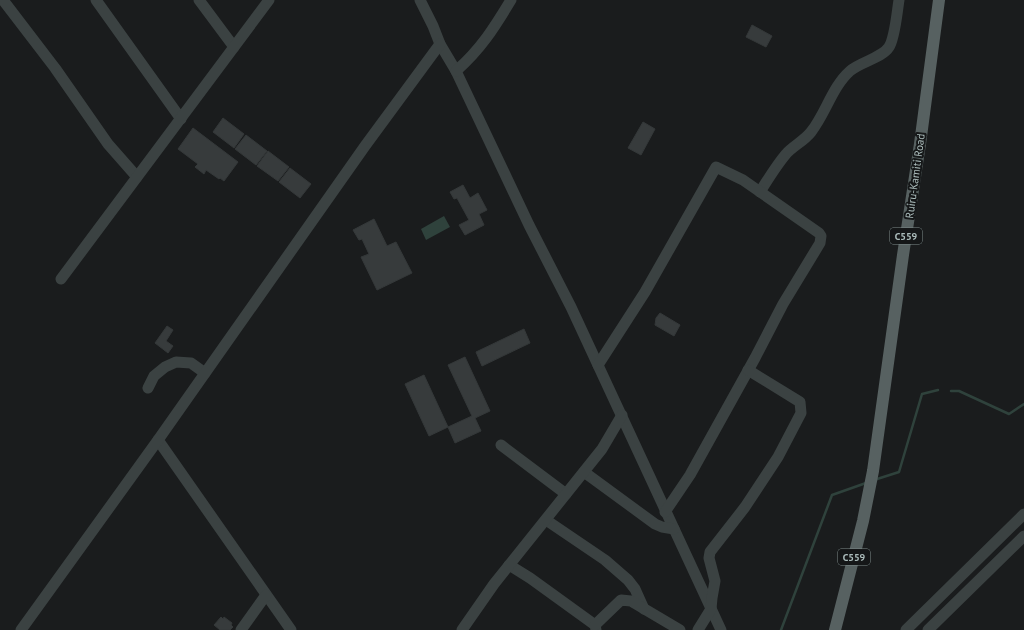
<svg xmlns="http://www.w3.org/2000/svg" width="1024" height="630" viewBox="0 0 1024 630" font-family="'PT Sans',sans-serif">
  <rect width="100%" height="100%" fill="#1a1c1d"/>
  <polygon fill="#2f423c" points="444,216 450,227 426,240 421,229"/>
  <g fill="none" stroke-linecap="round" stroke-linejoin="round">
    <g stroke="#2f423c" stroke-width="2.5">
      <polyline points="951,391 959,391 1009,414 1024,404"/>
      <polyline points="874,480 899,472 922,394 938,390"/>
      <polyline points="781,630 832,495 866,483"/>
    </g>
  </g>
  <g fill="#373b3c" stroke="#343839">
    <polygon points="752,25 772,36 766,47 746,37"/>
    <polygon points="223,118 244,134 234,148 213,132"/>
    <polygon points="643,122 655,129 641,155 628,148"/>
    <polygon points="193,128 238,162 224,181 220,178 219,179 206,170 204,174 195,167 198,164 178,149"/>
    <polygon points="246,135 267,151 256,165 235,149"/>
    <polygon points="268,151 289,167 278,181 257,166"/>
    <polygon points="290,168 311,184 300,198 279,182"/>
    <polygon points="463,185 470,198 478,193 487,210 479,214 484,225 465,235 459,225 469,220 457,198 454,199 450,192"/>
    <polygon points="374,219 387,246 396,242 412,273 377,290 361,257 369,254 362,239 359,240 353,230"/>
    <polygon points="660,313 680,325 674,336 655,325 656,318"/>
    <polygon points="167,326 173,330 166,341 173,346 168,353 155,343"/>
    <polygon points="524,329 530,343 482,366 476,352"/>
    <polygon points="465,357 490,411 475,418 481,431 455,443 448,427 472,416 448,365"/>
    <polygon points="424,375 448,427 429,436 405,384"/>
    <polygon points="221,617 223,619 224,617 232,623 231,625 233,627 230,630 220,630 214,625"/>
  </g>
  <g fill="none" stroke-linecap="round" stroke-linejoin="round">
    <g stroke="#3b4242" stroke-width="11">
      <polyline points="3,0 55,68 108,144 137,177"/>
      <polyline points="96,0 181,119"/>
      <polyline points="199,0 234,47"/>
      <polyline points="420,0 433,26 440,44 456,71 529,225 571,307 721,630"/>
      <path d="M456,71C481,49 494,28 511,0"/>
      <path d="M760,192C768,179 776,166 786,154C793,146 804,141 811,132C826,113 832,87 850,71C860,62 882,58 889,47C895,38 897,12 899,0"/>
      <polyline points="61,279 269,0"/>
      <polyline points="598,365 645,292 716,167 743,180 819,233 821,236 820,243 783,304 755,358 690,475 665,512"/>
      <polyline points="148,388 154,376 165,367 176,362 191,363 205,373"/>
      <polyline points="158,440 291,630"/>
      <polyline points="501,445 566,494"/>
      <polyline points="584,472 655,524 662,527 674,529"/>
      <polyline points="546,520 605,560 628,580 635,589 644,609"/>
      <polyline points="509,565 530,578 595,625 596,630"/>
      <polyline points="595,625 621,600 631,601 680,630"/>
      <polyline points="21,630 158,440 365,146 440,44"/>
      <polyline points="241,630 266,595"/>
      <polyline points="462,630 494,584 602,449 622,415"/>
      <polyline points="698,630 711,609 712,598 715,581 709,558 710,552 745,507 778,457 801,413 800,402 748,370"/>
      <polyline points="906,630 1024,514"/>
      <polyline points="928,630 1024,536"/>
    </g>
    <polyline stroke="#576161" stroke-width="12" points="835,630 863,521 873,471 903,255 920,144 939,0"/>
  </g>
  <g text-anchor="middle" stroke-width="4" stroke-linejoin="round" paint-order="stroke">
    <g fill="#151718" stroke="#7f8b8b" stroke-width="1">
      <rect x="890" y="228" width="32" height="16" rx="3"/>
      <rect x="838" y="549" width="32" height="16" rx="3"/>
    </g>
    <g font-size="10" font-weight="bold" fill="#acbdbc">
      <text x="906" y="240">C559</text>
      <text x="854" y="561">C559</text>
    </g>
    <g font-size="11" fill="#acbdbc" stroke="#151718">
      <text transform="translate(915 176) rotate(-82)" y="4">Ruiru-Kamiti Road</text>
    </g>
  </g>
</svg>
